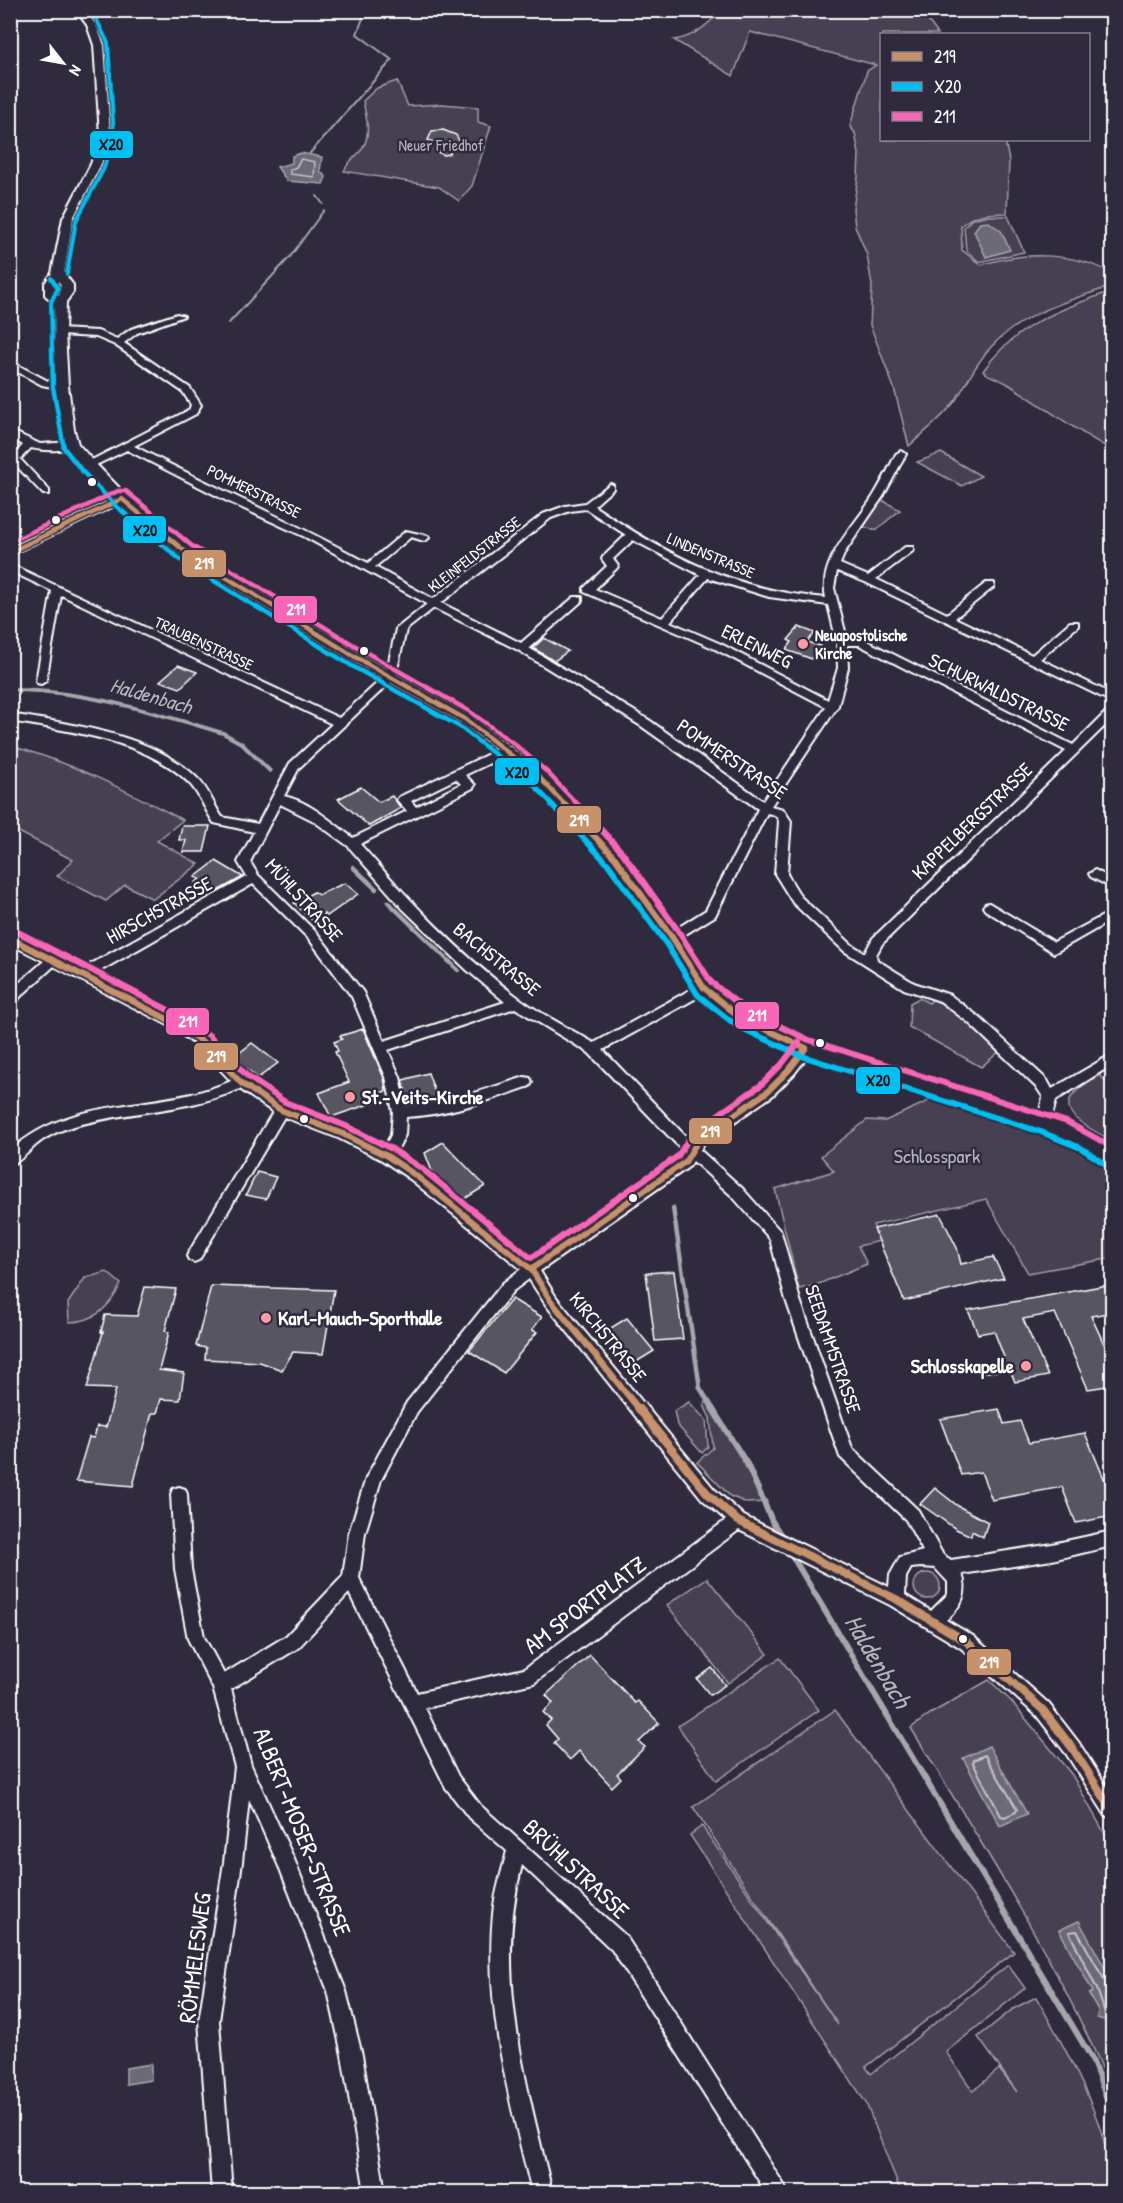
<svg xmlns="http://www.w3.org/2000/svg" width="1123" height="2203" viewBox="0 0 1123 2203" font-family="'Patrick Hand',sans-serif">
  <rect width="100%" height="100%" fill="#2f2a3d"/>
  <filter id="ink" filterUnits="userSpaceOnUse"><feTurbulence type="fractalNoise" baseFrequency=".0167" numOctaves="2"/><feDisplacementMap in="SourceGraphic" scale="12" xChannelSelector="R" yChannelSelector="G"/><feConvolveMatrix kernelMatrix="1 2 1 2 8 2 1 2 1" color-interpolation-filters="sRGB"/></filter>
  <g filter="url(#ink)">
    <g fill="#464152" stroke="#a2a0a8" stroke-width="1.5">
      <path d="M721,11H921L938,34H882V140H1005L1009,161L1007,213C990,213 973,213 961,226L962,250L981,265C1023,251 1072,252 1112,273V286C1070,300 1022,313 991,347C975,364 968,382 955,401C943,418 924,432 909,446L894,388L870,325L872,286L867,255L855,226L853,209L858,177L859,154L855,133L850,126L867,71L876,65L750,32L733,76L674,40C695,37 707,25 721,11Z"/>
      <path d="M397,81L408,106L442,104L478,107V122L491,126L472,186L459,201L439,187L344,171C351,157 356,158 362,149C372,134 366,117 363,101L377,88Z"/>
      <polygon points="984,216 1008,216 1024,252 979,262 966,250 964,227 972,219"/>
      <path d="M1112,291V450C1076,431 1043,406 1008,384C1000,379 989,377 983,371C1015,325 1062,308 1112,291Z"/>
      <polygon points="941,453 981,476 962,486 917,462"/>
      <polygon points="882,500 900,510 876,530 863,527"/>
      <path d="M11,746C71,762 127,791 183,820L157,841L199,864L153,899L125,885L106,901L57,876L73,860L11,828Z"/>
      <polygon points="919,998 929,1003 933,999 955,1011 1000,1051 981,1067 909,1027 910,1003"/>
      <path d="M1099,1075L1106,1081L1112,1077V1141C1100,1133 1057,1117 1072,1096C1077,1088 1091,1081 1099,1075Z"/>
      <polygon points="933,1099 1070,1145 1112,1170 1112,1258 1028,1273 986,1199 873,1225 880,1241 858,1246 867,1264 816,1285 799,1289 775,1189 834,1171 821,1156 867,1120 885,1121"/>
      <path d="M107,1272L121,1284C110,1307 95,1322 69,1322L68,1303L85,1278Z"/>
      <polygon points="709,1399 738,1447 767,1502 747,1503 730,1496 697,1462 713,1448 710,1418 704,1405"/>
      <polygon points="689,1402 706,1420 708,1447 702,1453 677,1425 674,1411"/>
      <circle cx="927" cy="1586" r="13"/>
      <polygon points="707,1578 768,1654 728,1683 667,1605"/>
      <polygon points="780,1658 819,1710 716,1781 678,1726"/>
      <path d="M989,1680L1012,1702L1072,1775L1112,1847V2091C1059,1963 983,1846 911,1728L930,1714Z"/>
      <path d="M835,1710L1014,1952L866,2067L871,2074L1008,1965L1025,1988L946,2052L973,2091L999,2069L1017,2092L978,2037L1013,2009L1036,1997C1066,2049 1113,2132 1112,2192H901L866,2103L690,1835L702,1826L838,2025L693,1807Z"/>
    </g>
    <g fill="#6d6a77" stroke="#a7a6ad" stroke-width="1.5">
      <polygon points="301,153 322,157 320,171 326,177 323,184 287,181 277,167 292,163 292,156"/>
      <polygon points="989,222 1001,231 1010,250 986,257 974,231 980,223"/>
      <polygon points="989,1746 1027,1814 1000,1826 963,1758"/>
      <polygon points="1079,1921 1112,1981 1112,2020 1110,2022 1097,2018 1098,2010 1089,1994 1093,1992 1059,1930"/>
      <polygon points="151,2064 151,2080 126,2084 126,2068"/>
    </g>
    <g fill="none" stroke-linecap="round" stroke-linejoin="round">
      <polygon stroke="#c5c3c9" stroke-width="1.5" points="301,159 315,162 314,177 290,174 290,170 296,167"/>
      <g stroke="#c5c3c9" stroke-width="2">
        <polygon points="985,1755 1017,1809 1016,1812 1005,1817 1001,1816 973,1763 974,1760"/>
        <polyline points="1112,1984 1105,1981 1077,1931 1069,1932 1097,1989 1105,2013 1112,2016"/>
      </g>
      <g stroke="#a7a6ad" stroke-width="2">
        <polyline points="310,153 392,60 357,34 366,10"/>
        <polyline points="317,196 323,204"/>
        <polyline points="229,323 290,257 324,210"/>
      </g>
      <path stroke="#a7a6ad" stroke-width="4" d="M10,690C84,690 152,712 223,733L241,743L270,771"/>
      <g stroke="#a7a6ad" stroke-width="4.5">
        <polyline points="353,867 376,889"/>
        <polyline points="388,902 458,970"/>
        <polyline points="673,1208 700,1388 713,1409"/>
      </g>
      <g stroke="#a7a6ad" stroke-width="6">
        <polyline points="712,1408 747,1464 772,1521 783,1539"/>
        <polyline points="791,1554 1091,2057 1112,2112"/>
      </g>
    </g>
    <g fill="#595564" stroke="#fff" stroke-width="1.5">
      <polygon points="443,130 456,135 461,144 452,147 450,154 444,155 437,152 433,142 428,140 432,131"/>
      <polygon points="799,627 815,633 807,642 821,646 812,659 786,650 792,642 788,640"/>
      <polygon points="544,638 568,651 554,661 533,648"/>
      <polygon points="178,665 197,672 180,688 160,681"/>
      <polygon points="361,787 379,802 392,796 401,808 369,826 338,799"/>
      <polygon points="182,826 210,826 204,852 183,852 186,840 179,840"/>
      <polygon points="216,861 243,877 212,894 195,883 200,879 195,877"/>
      <polygon points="345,883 358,894 327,916 324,914 313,921 294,903 314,892 318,895"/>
      <polygon points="363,1029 384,1078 386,1091 378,1094 381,1100 331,1117 319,1093 349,1082 335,1052 338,1051 334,1042 342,1039 340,1036"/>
      <polygon points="252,1043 278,1063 258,1078 233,1058"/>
      <polygon points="428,1073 437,1098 408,1104 403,1080"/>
      <polygon points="443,1142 485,1186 461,1201 433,1174 425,1153"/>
      <polygon points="257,1172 276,1177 266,1199 246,1195"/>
      <polygon points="940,1214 957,1248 961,1264 993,1257 1004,1278 904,1301 874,1229"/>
      <polygon points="674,1271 683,1339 655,1341 646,1273"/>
      <polygon points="1113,1284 1113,1312 1091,1316 1113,1363 1113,1385 1088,1389 1055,1313 1023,1319 1048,1376 1015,1382 1010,1370 977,1373 1004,1357 994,1331 978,1334 968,1310"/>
      <polygon points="211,1286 334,1290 323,1354 293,1352 282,1370 260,1362 205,1359 206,1348 196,1346"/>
      <polygon points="145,1287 176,1289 165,1331 169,1332 159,1370 184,1373 180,1400 161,1399 157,1413 152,1413 133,1486 76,1481 89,1437 94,1438 97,1426 106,1427 116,1389 87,1388 103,1332 101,1332 105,1315 137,1316"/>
      <polygon points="512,1299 542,1317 532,1330 537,1332 504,1373 469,1351"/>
      <polygon points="627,1318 654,1351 628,1367 601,1334"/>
      <polygon points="999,1409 1004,1424 1020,1421 1029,1443 1085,1433 1113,1500 1113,1516 1076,1523 1062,1487 992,1500 981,1472 961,1475 940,1419"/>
      <polygon points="935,1488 958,1506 988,1522 983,1537 972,1531 971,1536 956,1529 920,1504"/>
      <polygon points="590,1655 635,1703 638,1701 659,1723 639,1742 645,1747 617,1774 621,1778 612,1787 579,1751 570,1760 554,1743 558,1739 546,1725 551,1720 543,1712 553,1703 546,1695"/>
      <polygon points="712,1668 725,1685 710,1695 697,1679"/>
    </g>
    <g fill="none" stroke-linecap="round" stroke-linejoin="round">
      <defs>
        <g id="minor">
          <path d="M177,314L184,316L137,333L124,343L190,388L201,405L196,414L134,446C211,486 291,521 368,563L406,531L428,536L429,538L424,541L411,537L375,567L433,599L543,514L565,506L585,503L610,484L613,485V489L594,506C668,556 736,591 826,598C817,560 855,526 874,495C882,482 889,468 896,454L901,451L906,454L884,495L845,552L840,564L868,576L905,547H913V551L876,579L947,614L986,583H994V587L955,618L1032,655L1070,622H1078V626L1040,659L1112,694V701L1108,700L865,582L837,571L834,588L847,639L865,640L1073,745L1108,710H1112V719L882,944L876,955L877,960L914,983L950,995L979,1017L1047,1080L1052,1089L1112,1054V1065L1056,1100L1049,1128H1039L1037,1124L1043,1097L1037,1088L969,1023L940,1001L904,989L844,951L793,903L775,874L779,821L775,815L767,813L715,916L676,940H668L666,937L668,934L706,910L758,809L641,726L518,650L434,608L406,630L395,678L299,768L284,796C309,801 333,823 353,838L407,811L397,800L399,797L503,747H511V753L465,775L475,785L473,788L360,844C409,900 459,954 519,998C542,1015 569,1028 594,1043L699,985H709L710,988L709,991L603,1050L690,1141L694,1135L762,1088L784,1066L801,1044H811L813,1048L811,1052L794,1074L772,1096L704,1143L700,1150L742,1188L781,1232L800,1300L852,1448L918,1510L943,1555L951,1560L1052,1544L1112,1531V1546L1052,1560L962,1574C969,1593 961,1607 946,1620L973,1636L1049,1704L1079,1743L1112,1795V1819L1106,1816L1067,1755L1037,1716L961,1648L890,1605L739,1530L534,1683L425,1708L458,1776L481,1806L626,1936L784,2185L787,2192H766L612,1950L522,1865C493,1974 527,2085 552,2192H532C510,2103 484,2007 493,1914C495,1892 502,1872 507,1851L469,1818L446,1788L349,1593L298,1648L231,1689L251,1765L294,1859L346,1991L362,2055L385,2192H365L342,2055L328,1991L280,1869L249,1799L242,1862L219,2021L232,2192H212L199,2021L224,1862L235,1767L213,1688L188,1639L175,1569L171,1494L173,1489L179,1487L185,1489L187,1494L191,1569L204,1637L224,1674L286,1636L343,1576L349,1533L366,1478L407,1402L503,1283L521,1269L410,1179L382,1160L338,1138L284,1117L199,1260L194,1262L189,1260L187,1256L189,1252L273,1112L240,1089C185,1113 125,1110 68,1128C58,1131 44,1138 36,1145C28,1152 20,1162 10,1165V1151C76,1092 156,1114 231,1081L199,1047L168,1025L54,966L20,997L15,1005L10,1007V991L44,961L10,944V934L82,969L247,877L238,862L254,832L214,823C205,810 200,795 190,784C148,740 68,731 10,721V714C70,724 153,734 197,778C208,788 213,804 222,817L258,824L290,763L332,724L61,595L46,681L41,684L37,683L36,681L52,591L10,571V564L339,718L386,675L396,629L427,604L305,537L227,501L127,450L92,467H86V463L189,410L191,405L183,392L115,345L96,337L59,335L55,332L59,329L98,331L117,339L131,329ZM586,509L626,535L603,557L602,559L607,566L584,588V592L713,648L826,707L763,801L649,720L529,648L582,601V597H574L521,643L441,603L551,518L570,511ZM633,540L700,575L662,618L595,589L617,568L618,566L613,559ZM708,578L769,597L828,605L837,642L838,668L828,700L721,644L670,622ZM847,645H859L1066,751L873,938L865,953L852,945L801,897L787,874L791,821L783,809L771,806L838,706L848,668ZM456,779L461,784L416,807L411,801ZM280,804L312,820L348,846L403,909L467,970L505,1002L384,1041L363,992L317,933L258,875L250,862ZM253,884L309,939L352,997L386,1077L393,1112L391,1135L384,1148L348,1130L286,1106L246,1079L209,1039L178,1019L93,975ZM515,1008L589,1053L684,1152L680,1158L532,1261L420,1171L395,1154L405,1135L406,1117C449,1115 490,1100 530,1086L532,1082L530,1078L525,1077L449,1101L406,1106L400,1077L388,1050ZM693,1161L732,1196L770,1239L786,1300L840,1457L906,1520L923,1551L900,1557L890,1575L889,1587L744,1516L714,1489L556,1297L540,1271L690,1166ZM529,1279L546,1305L702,1499L726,1520L524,1669L417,1693L359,1578L365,1533L381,1480L417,1412L513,1291ZM921,1567L935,1568L948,1582V1594L931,1611L905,1595L906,1577L911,1568Z"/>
          <polygon points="10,361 48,381 67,386 62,389 42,385 10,368"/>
          <path d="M10,430L40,444L72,442L77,445C65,452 44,451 31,448L20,459L49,490V494H43L10,459L23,445L10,437Z"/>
          <polygon points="122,496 127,499 125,501 10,555 10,548"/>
          <polygon points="1095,870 1112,879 1112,888 1091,877 1089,874"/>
          <polygon points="989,903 1054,942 1112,911 1112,920 1054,953 985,910 983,907 985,904"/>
        </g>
        <path id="secondary" d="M76,10H85L96,25L104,45L110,135L101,164L73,218L64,273L73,285V292L66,302L65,332L68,386L74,430L78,444L94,462L127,496L192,550L362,655L470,716L545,774L621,854L678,933L710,984L747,1013L812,1043L1050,1119L1091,1135L1112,1148V1164L1079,1145L1038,1129L800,1053L735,1023L698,992L666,941L609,862L535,782L502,753L460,722L352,661L182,556L117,502L84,468L66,445L62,430L56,386L54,303L45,295V283L52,273L63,218L91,164L100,135L94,45L87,25ZM58,281L61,285L59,296L57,294Z"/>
      </defs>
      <use href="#minor" stroke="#fff" stroke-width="4"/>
      <use href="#secondary" stroke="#fff" stroke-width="4"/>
      <use href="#minor" fill="#2f2a3d" fill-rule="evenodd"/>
      <use href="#secondary" fill="#2f2a3d" fill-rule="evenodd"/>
      <defs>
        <polyline id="bus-1-far2" points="10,552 122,499 187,553 357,658 465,719 540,778 566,806"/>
        <g id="bus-1-far1">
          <polyline points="10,938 173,1022 204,1043 241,1083 281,1110 343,1134 387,1156 415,1175 531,1269 551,1301 639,1409"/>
          <polyline points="531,1269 685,1162 699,1139 767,1092 789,1070 806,1048 741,1018 704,988 672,937 615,858 565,805"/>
        </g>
        <polyline id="bus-1" points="638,1408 708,1494 738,1521 896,1599 967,1642 1043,1710 1073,1749 1112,1810"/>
        <g id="bus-2-far2">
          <polyline points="67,274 76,221 104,168 114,136 108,43 92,10"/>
          <polyline points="51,278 58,288 51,302 52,348"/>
        </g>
        <polyline id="bus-2-far1" points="52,347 53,387 64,448 82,471 116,506 182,561 352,666 460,727 534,785 554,806"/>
        <polyline id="bus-2" points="552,805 608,864 665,942 698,995 737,1026 802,1056 1041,1132 1081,1148 1107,1165"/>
        <polyline id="bus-3-far1" points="10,542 118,491 126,491 192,546 362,650 469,711 513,743 547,772 579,806"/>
        <g id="bus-3">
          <polyline points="578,805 622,852 679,932 711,982 746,1010 809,1040 1067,1122 1112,1147"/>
          <polyline points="14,930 178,1015 210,1036 247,1076 285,1102 346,1126 392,1149 421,1168 531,1258 678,1156 693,1132 761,1085 782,1064 799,1042"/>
        </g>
      </defs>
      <use href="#bus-1-far2" stroke="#2f2a3d" stroke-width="8"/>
      <use href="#bus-1-far1" stroke="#2f2a3d" stroke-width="10"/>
      <use href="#bus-1" stroke="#2f2a3d" stroke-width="12"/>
      <use href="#bus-2-far2" stroke="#2f2a3d" stroke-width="6"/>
      <use href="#bus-2-far1" stroke="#2f2a3d" stroke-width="8"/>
      <use href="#bus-2" stroke="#2f2a3d" stroke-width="10"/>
      <use href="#bus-3-far1" stroke="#2f2a3d" stroke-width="8"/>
      <use href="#bus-3" stroke="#2f2a3d" stroke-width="10"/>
      <use href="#bus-1-far2" stroke="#c7916a" stroke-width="4.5"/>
      <use href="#bus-1-far1" stroke="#c7916a" stroke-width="6"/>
      <use href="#bus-1" stroke="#c7916a" stroke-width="8"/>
      <use href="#bus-2-far2" stroke="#00bff3" stroke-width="4"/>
      <use href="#bus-2-far1" stroke="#00bff3" stroke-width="4.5"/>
      <use href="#bus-2" stroke="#00bff3" stroke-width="6"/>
      <use href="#bus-3-far1" stroke="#fa66b7" stroke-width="4.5"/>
      <use href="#bus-3" stroke="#fa66b7" stroke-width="6"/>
    </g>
  </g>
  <g fill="#fff" stroke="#2f2a3d" stroke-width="2">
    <circle cx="92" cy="482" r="5"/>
    <circle cx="56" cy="520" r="5"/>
    <circle cx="364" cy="651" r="5"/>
    <circle cx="820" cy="1043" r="5"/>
    <circle cx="304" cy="1119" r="5"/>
    <circle cx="633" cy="1198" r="5"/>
    <circle cx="963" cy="1639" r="5"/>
  </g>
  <g fill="#ff9aa2" stroke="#2f2a3d" stroke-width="2">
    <circle cx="803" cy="644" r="6"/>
    <circle cx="350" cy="1097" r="6"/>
    <circle cx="266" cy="1318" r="6"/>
    <circle cx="1026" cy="1366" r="6"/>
  </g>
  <g text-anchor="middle" stroke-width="5" stroke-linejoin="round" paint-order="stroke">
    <g font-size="16" fill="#b5b3ba" stroke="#2f2a3d">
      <text x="441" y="151">Neuer Friedhof</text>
    </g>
    <g font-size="16" fill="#fff" stroke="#2f2a3d">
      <text transform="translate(254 491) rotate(26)" y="6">POMMERSTRASSE</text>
      <text transform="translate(474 554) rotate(-38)" y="6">KLEINFELDSTRASSE</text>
      <text transform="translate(711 555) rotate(23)" y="6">LINDENSTRASSE</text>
      <text transform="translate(204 643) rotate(25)" y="6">TRAUBENSTRASSE</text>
    </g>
    <g font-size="16" font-weight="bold" fill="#fff" stroke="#2f2a3d" text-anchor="start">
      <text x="815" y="641">Neuapostolische<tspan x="815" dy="18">Kirche</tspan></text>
    </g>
    <g font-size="20" fill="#fff" stroke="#2f2a3d">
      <text transform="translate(757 646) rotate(26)" y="7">ERLENWEG</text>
      <text transform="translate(999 692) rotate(26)" y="7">SCHURWALDSTRASSE</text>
      <text transform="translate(732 759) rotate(34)" y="7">POMMERSTRASSE</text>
      <text transform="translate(972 821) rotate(-44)" y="7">KAPPELBERGSTRASSE</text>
      <text transform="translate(304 900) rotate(48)" y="7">MÜHLSTRASSE</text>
      <text transform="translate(159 910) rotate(-29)" y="7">HIRSCHSTRASSE</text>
      <text transform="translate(497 959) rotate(39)" y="7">BACHSTRASSE</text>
      <text transform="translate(608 1337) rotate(51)" y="7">KIRCHSTRASSE</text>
      <text transform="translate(833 1349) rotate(71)" y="7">SEEDAMMSTRASSE</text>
    </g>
    <g font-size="20" font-weight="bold" fill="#fff" stroke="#2f2a3d" text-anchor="start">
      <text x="362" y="1104">St.-Veits-Kirche</text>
      <text x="278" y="1325">Karl-Mauch-Sporthalle</text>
      <text x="1014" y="1373" text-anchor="end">Schlosskapelle</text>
    </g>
    <g font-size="20" fill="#b5b3ba" stroke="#2f2a3d">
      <text x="937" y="1163">Schlosspark</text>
    </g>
    <g font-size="21" font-style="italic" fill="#b6b4bb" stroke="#2f2a3d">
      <text transform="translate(151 696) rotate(16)" y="7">Haldenbach</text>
    </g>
    <g font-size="24" fill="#fff" stroke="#2f2a3d">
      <text transform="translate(585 1605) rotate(-37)" y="8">AM SPORTPLATZ</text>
      <text transform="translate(302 1832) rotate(68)" y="8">ALBERT-MOSER-STRASSE</text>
      <text transform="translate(576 1869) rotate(43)" y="8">BRÜHLSTRASSE</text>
      <text transform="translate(195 1958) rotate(-83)" y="8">RÖMMELESWEG</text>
    </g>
    <g font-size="26" font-style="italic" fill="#b6b4bb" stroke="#2f2a3d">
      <text transform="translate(878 1661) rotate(59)" y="9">Haldenbach</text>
    </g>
  </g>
  <g stroke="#2f2a3d" stroke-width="2">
    <rect x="89" y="130" width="45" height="29" rx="6" fill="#00bff3"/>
    <rect x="122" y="515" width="45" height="29" rx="6" fill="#00bff3"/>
    <rect x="181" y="549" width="46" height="29" rx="6" fill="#c7916a"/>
    <rect x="273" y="595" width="45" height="29" rx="6" fill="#fa66b7"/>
    <rect x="494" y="757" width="46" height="29" rx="6" fill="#00bff3"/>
    <rect x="556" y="805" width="46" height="29" rx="6" fill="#c7916a"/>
    <rect x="734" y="1001" width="46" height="29" rx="6" fill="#fa66b7"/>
    <rect x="165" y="1007" width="45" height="29" rx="6" fill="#fa66b7"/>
    <rect x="193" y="1042" width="46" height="29" rx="6" fill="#c7916a"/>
    <rect x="855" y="1066" width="46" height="29" rx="6" fill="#00bff3"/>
    <rect x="688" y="1117" width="45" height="28" rx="6" fill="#c7916a"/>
    <rect x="966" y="1648" width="46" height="28" rx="6" fill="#c7916a"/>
  </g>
  <g font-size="16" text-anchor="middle" font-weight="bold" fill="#fff">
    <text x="204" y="569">219</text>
    <text x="296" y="615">211</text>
    <text x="579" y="826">219</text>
    <text x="757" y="1021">211</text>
    <text x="188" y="1027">211</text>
    <text x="216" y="1062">219</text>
    <text x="710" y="1137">219</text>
    <text x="989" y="1668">219</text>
  </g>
  <g font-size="16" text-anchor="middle" font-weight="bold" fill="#111">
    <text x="111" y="150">X20</text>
    <text x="145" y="536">X20</text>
    <text x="517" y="778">X20</text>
    <text x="878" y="1086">X20</text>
  </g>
  <rect width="1123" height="2203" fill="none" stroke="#2f2a3d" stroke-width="36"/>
  <rect x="18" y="18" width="1087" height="2167" fill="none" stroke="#fff" stroke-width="2" filter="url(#ink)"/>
  <rect x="880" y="33" width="210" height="108" fill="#2f2a3d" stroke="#827f8b" stroke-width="1.5"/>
  <rect x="892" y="52" width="30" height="9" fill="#c7916a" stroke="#827f8b" stroke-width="1.5"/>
  <text x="934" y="63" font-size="18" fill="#ffffff">219</text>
  <rect x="892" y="82" width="30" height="9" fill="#00bff3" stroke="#827f8b" stroke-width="1.5"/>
  <text x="934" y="93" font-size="18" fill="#ffffff">X20</text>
  <rect x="892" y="112" width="30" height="9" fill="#fa66b7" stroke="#827f8b" stroke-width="1.5"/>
  <text x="934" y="123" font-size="18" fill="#ffffff">211</text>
  <g transform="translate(63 63) rotate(121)" stroke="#2f2a3d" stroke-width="4.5" paint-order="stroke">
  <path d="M0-4.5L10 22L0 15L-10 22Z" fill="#ffffff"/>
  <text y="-9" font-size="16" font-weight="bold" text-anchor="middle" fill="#ffffff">N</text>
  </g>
</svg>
